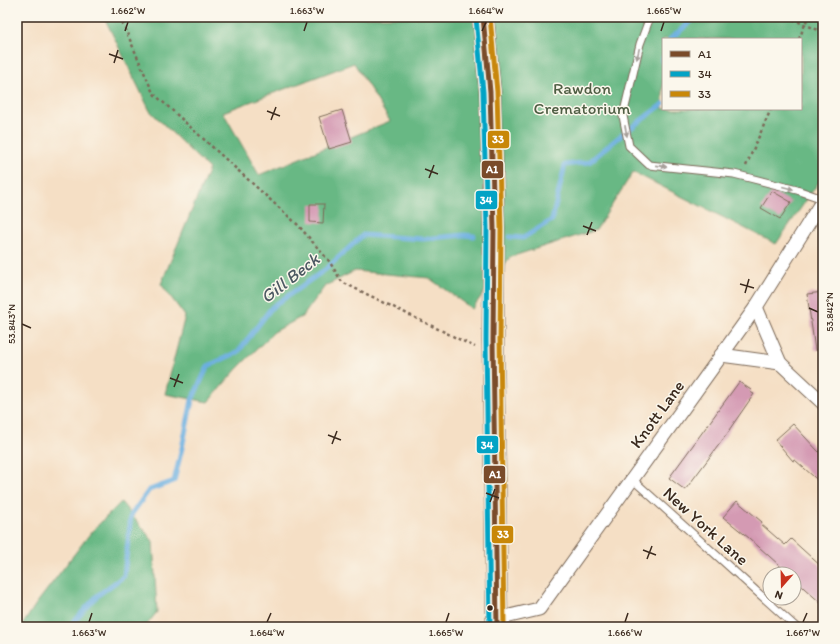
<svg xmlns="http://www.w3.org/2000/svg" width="840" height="644" viewBox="0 0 840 644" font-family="Itim,sans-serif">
  <rect width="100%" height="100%" fill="#fbf7ec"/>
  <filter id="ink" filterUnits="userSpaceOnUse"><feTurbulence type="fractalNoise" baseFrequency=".025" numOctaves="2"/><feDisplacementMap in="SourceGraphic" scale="8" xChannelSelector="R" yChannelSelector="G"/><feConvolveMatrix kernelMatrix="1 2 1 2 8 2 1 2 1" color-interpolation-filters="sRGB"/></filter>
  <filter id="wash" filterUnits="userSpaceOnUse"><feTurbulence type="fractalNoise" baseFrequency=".012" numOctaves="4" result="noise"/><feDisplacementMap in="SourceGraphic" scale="16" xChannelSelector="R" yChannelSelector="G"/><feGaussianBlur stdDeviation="0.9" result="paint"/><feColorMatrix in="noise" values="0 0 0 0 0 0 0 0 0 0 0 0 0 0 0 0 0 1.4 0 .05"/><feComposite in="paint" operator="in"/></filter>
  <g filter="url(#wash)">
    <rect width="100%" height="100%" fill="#f5dfc5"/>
    <g fill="#67b884" stroke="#517151" fill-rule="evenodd">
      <path d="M104,17H823V176L776,244L633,172L596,230L510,257L472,309L429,278L355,271L325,286L303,316L274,332L236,370L208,402L165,394L185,316L161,284L209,169L150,111ZM663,39H801V109H663ZM354,63L390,121L259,175L223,112Z"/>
      <polygon points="121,502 153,541 157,612 145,627 21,627 36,604 92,531"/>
    </g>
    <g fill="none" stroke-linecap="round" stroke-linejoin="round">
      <g stroke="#6bafe0" stroke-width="5">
        <polyline points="670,39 694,19 701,17"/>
        <polyline points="663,58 662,61 663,62"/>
        <polyline points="510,237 523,238 552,220 565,165 589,162 624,133 663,104"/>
        <polyline points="69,627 98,595 124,576 131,515 149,490 174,481 182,448 192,400 208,366 238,352 272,307 326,269 363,235 423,239 464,235 474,236"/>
      </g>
    </g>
    <g id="blocks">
      <g fill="#d49ab3">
        <polygon points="342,110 352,142 329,149 319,117"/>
        <polygon points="772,191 791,202 780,219 761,208"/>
        <polygon points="310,204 324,204 323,223 310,222"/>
        <polygon points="823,292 823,350 815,350 807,294"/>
        <polygon points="739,382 751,390 750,392 754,394 729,430 730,430 685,490 669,478"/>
        <polygon points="793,424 817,450 823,456 823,485 795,460 793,461 775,440"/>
        <polygon points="737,501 762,522 761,524 785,545 791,539 823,568 823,605 795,580 794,579 794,574 789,574 749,538 723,517"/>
      </g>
    </g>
  </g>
  <g filter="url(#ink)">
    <use href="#blocks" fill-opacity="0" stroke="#7c6958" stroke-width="1"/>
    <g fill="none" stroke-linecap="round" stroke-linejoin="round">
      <defs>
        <g id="service">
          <polyline points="650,17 640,44 623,116 629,146 649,165 734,174 797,190 823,199"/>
          <polyline points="632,479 796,627"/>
        </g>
        <g id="minor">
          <polyline points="756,307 780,363 823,403"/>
          <polyline points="721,355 780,363"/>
          <polyline points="497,619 539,609 756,307 823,200"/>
        </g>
        <polyline id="primary" points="483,17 490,92 494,228 493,340 497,627"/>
      </defs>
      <use href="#service" stroke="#7c6958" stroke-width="9"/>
      <use href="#minor" stroke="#7c6958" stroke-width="15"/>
      <use href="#primary" stroke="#7c6958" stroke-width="23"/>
      <g stroke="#7c6958" stroke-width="2.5" stroke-dasharray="3 3" stroke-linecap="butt">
        <polyline points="120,17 153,93 298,225 329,261 342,282 475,347"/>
        <polyline points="787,17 823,32"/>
        <polyline points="799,39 808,17"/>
        <polyline points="746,166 771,109"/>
      </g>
      <use href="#service" stroke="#fff" stroke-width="7"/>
      <use href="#minor" stroke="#fff" stroke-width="13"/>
      <use href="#primary" stroke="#fff" stroke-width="21"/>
      <defs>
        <polyline id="bus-1" points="483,17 490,92 494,228 493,340 497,627"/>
        <polyline id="bus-2" points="476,18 483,92 487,228 486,340 490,627"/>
        <polyline id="bus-3" points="490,17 497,92 501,228 500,340 504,627"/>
      </defs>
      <use href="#bus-1" stroke="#fbf7ec" stroke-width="8"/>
      <use href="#bus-2" stroke="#fbf7ec" stroke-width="8"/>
      <use href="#bus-3" stroke="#fbf7ec" stroke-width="8"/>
      <use href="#bus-1" stroke="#7a4b2a" stroke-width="5"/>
      <use href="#bus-2" stroke="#03a3c5" stroke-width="5"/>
      <use href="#bus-3" stroke="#c88708" stroke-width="5"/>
    </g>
    <defs><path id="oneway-solid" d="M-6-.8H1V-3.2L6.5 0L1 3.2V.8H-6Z"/></defs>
    <g fill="#a79f9a">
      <use href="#oneway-solid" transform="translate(638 54) rotate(103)"/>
      <use href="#oneway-solid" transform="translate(626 131) rotate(79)"/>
      <use href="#oneway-solid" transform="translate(661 166) rotate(6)"/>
      <use href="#oneway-solid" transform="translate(788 188) rotate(14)"/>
    </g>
  </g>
  <path fill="none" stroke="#3b2a1e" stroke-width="1.5" d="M125,31L128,22M304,31L307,22M482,31L486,22M661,31L664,22M109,54L123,59M114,63L118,50M267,111L280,116M271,120L276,107M425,169L438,174M429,178L434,165M583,226L596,231M587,235L592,222M740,284L754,288M745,293L749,279M809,308L818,312M22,324L31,328M170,378L183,383M174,387L179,374M328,435L341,440M332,444L337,431M486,493L499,498M490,502L495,489M643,550L656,555M647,559L652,546M89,622L92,613M267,622L271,613M446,622L449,613M625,622L628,613M803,622L807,613"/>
  <circle fill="#3b2a1e" stroke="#fbf7ec" stroke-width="1.5" cx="490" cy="608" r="3.5"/>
  <g text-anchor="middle" stroke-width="3" stroke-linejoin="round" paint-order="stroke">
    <g font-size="17" fill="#4f5e44" stroke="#fbf7ec">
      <text x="582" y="94">Rawdon<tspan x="582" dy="20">Crematorium</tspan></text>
    </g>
    <g font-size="17" fill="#3b2a1e" stroke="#fbf7ec">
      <text transform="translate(657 414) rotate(-54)" y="6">Knott Lane</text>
      <text transform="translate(706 526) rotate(42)" y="6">New York Lane</text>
    </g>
    <g font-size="18" font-style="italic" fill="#4c5962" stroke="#fbf7ec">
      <text transform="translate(290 278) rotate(-38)" y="6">Gill Beck</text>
    </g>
  </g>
  <g stroke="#fbf7ec" stroke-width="1.5">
    <rect x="487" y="130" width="23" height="19" rx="4" fill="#c88708"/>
    <rect x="481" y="160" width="23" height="19" rx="4" fill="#7a4b2a"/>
    <rect x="475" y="190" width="23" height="20" rx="4" fill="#03a3c5"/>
    <rect x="476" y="435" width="23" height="19" rx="4" fill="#03a3c5"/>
    <rect x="483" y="465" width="23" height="19" rx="4" fill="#7a4b2a"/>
    <rect x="491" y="525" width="23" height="19" rx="4" fill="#c88708"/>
  </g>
  <g font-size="11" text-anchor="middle" font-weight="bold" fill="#fff">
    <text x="498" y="143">33</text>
    <text x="492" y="173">A1</text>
    <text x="486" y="204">34</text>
    <text x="487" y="449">34</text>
    <text x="495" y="478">A1</text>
    <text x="503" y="538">33</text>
  </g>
  <rect width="840" height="644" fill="none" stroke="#fbf7ec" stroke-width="44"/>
  <rect x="662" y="38" width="140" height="72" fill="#fbf7ec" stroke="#aea59a"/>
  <rect x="670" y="51" width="20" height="6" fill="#7a4b2a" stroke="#aea59a"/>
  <text x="698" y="58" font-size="12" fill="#3b2a1e">A1</text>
  <rect x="670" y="71" width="20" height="6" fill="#03a3c5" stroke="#aea59a"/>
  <text x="698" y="78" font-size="12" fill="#3b2a1e">34</text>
  <rect x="670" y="91" width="20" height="6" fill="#c88708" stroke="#aea59a"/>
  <text x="698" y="98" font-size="12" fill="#3b2a1e">33</text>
  <g transform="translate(782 586) rotate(200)"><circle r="19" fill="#fbf7ec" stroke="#aea59a"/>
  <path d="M0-3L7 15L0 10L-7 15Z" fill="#c8321e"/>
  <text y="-6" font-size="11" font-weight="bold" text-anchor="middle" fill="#3b2a1e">N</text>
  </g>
  <rect x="22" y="22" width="796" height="600" fill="none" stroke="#3b2a1e" stroke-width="1.5"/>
  <g font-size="10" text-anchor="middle" fill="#3b2a1e">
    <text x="128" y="14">1.662°W</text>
    <text x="307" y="14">1.663°W</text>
    <text x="486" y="14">1.664°W</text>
    <text x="664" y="14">1.665°W</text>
    <text transform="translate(829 312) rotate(-90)" y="4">53.842°N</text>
    <text transform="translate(11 324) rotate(-90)" y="4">53.843°N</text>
    <text x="89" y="636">1.663°W</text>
    <text x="267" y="636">1.664°W</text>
    <text x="446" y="636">1.665°W</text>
    <text x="625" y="636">1.666°W</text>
    <text x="803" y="636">1.667°W</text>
  </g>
</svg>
